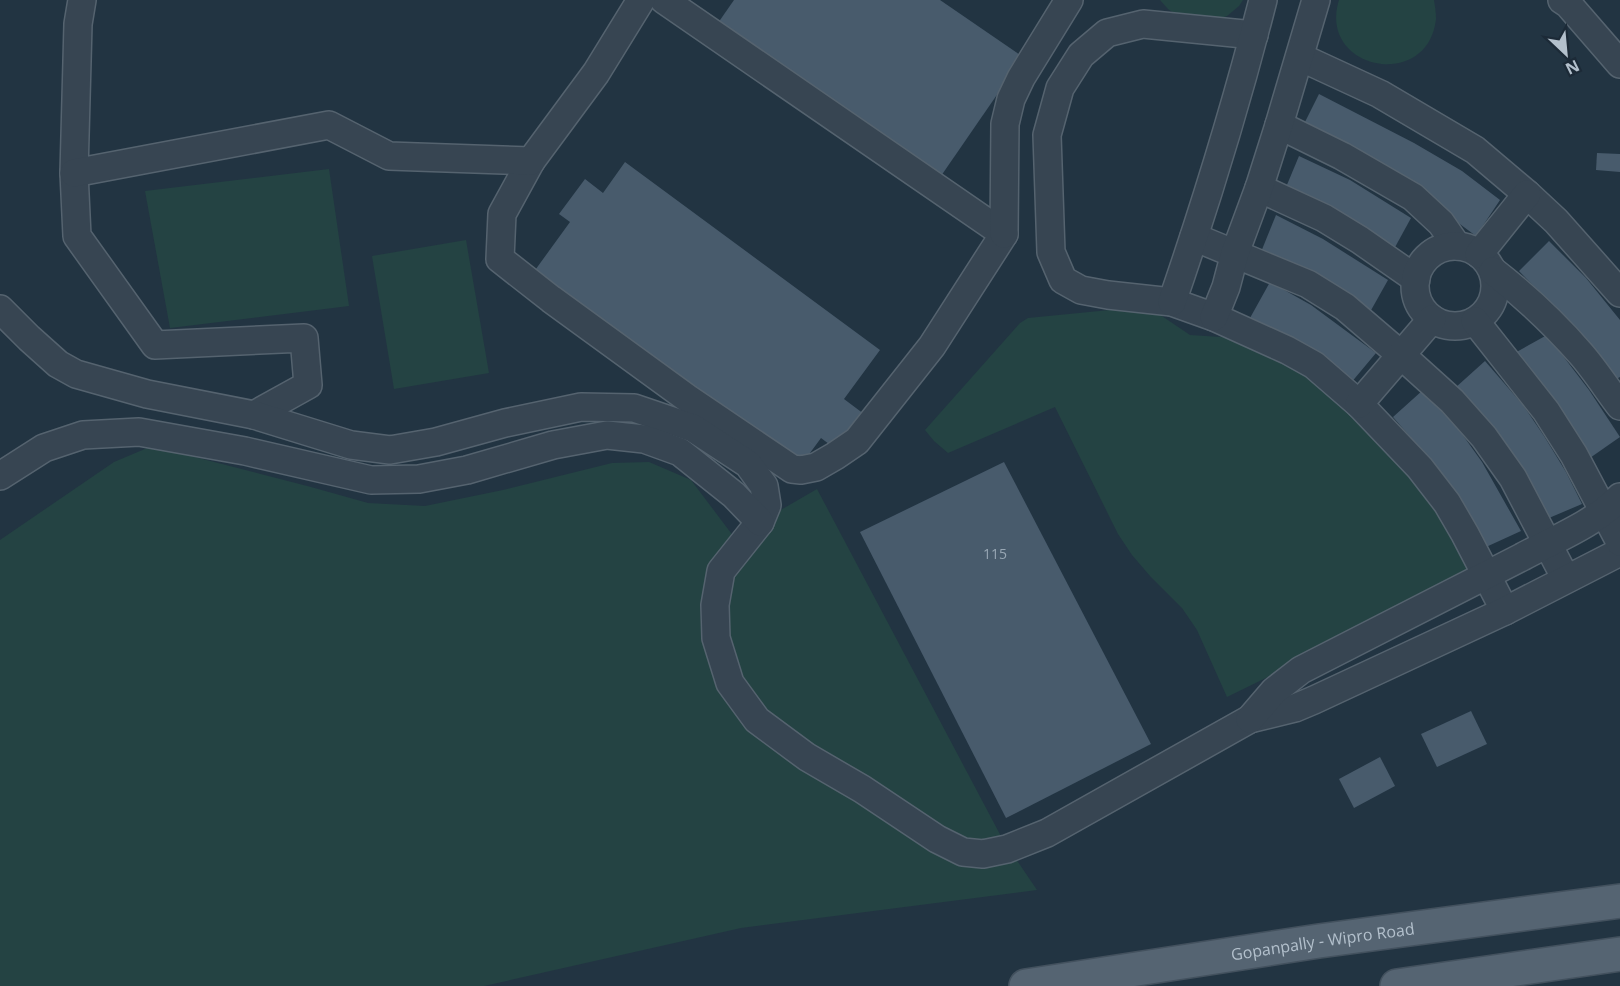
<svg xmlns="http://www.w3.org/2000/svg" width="1620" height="986" viewBox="0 0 1620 986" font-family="'Open Sans',sans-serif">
  <rect width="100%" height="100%" fill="#223442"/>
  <g fill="#244343">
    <polygon points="1160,0 1243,0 1239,6 1227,16 1212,22 1181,18 1168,9"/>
    <path d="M1339,0H1434C1435,6 1436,13 1436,19C1428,92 1317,70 1339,0Z"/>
    <polygon points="329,169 349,306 170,328 145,191"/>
    <polygon points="466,240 489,373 394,389 372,256"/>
    <polygon points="1130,308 1153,310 1190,335 1236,338 1293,364 1362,420 1426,492 1452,534 1472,577 1227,697 1197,630 1182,608 1150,576 1132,555 1118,534 1055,407 948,453 934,441 925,430 1020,323 1028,318"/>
    <polygon points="152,446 311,487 368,503 425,506 503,490 612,463 649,462 691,480 734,537 817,489 1003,840 1037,890 741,928 484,986 0,986 0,540 114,462"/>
  </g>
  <g fill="#485b6c">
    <polygon points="734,0 940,0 1023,57 941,176 718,23"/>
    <polygon points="1319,94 1414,143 1462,171 1500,200 1476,236 1453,219 1301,130"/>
    <polygon points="1597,153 1620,154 1620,172 1596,170"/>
    <polygon points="1299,156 1350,180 1411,218 1394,249 1284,192"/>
    <polygon points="625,162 880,350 844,399 864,414 837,450 821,438 799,468 533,273 570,222 559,214 585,179 603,193"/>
    <polygon points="1276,215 1323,239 1388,280 1370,312 1261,252"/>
    <polygon points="1549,241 1586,278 1620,320 1620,377 1614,380 1547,300 1519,271"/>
    <polygon points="1270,282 1311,305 1376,353 1350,384 1307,351 1250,318"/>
    <polygon points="1547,335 1589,390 1620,437 1587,460 1513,354"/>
    <polygon points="1485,361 1523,405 1544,436 1566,472 1582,504 1549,518 1455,388"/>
    <polygon points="1423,390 1462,434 1482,462 1521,531 1486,547 1419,447 1393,417"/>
    <polygon points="1004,462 1151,744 1006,818 860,532"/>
    <polygon points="1471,711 1487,744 1437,767 1421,734"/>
    <polygon points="1380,757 1395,786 1354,808 1339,779"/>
  </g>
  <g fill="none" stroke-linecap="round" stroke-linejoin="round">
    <defs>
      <g id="minor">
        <polyline points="82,0 78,24 74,173 77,236 155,345 304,338 308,385 254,415"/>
        <polyline points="1562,0 1568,4 1620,64"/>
        <polyline points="1254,35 1143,24 1107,33 1081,55 1060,88 1047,135 1051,252 1063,280 1081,290 1108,295 1172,302 1214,317 1287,350 1314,365 1359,404 1420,468 1447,503 1465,534 1505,611"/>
        <polyline points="1300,57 1380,94 1475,150 1527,194 1556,221 1620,293"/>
        <polyline points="1279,125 1342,156 1413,197 1441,223 1457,246"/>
        <polyline points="531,161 502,214 500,259 551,299 687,398 792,469 801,470 816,467 835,456 857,441 932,346 1004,234 664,0"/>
        <polyline points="74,173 329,125 389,156 531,161 596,73 641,0"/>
        <polyline points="1259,188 1324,218 1360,240 1416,279"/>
        <polyline points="1004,234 1005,124 1011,99 1021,78 1069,0"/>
        <polyline points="1194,237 1308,284 1345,307 1401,355 1452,401 1484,437 1513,478 1566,579"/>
        <circle cx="1455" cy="286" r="40"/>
        <polyline points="1479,254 1527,194"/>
        <path d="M1493,271C1525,296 1554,323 1581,354C1595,370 1607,389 1620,406"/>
        <path d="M1172,302C1206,203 1237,102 1263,0"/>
        <polyline points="0,309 29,338 58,364 76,374 147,394 254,415 351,445 390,450 436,442 505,423 581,407 634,408 693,428 748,464 764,486 767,505 760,522 721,571 715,605 716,638 730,683 757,720 807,757 862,789 937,839 963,852 983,854 1007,849 1047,833 1250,719 1295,708 1314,700 1505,611 1620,552"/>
        <polyline points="1214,317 1226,287 1235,253 1259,188 1279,125 1316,0"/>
        <polyline points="1475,321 1546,411 1574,455 1620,542"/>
        <polyline points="1359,404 1432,319"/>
        <polyline points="0,476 44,448 83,435 139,432 245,451 371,480 419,479 467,470 553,445 607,435 644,439 680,452 734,495 760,522"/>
        <path d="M1250,719L1274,691L1301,670C1375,632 1449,595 1522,557C1553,540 1596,523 1620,497"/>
      </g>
      <g id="major">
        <path id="s1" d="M1026,986L1319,941L1620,901"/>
        <polyline points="1397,986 1620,954"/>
      </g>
    </defs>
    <use href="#minor" stroke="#55636f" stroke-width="30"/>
    <use href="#major" stroke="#43515e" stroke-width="36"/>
    <use href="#minor" stroke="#374552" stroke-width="27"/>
    <use href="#major" stroke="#556472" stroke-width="33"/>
  </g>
  <g text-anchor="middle" stroke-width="4.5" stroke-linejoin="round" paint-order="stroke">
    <g font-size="14" fill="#98a7b4">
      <text x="995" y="559">115</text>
    </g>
    <g font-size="16" fill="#b3c0cc" stroke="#1c2a37">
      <text dy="6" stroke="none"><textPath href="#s1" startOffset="300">Gopanpally - Wipro Road</textPath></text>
    </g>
  </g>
  <g transform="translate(1566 54) rotate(154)" stroke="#1c2a37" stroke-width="4.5" paint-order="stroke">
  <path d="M0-4.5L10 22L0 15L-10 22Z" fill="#b3c0cc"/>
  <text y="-9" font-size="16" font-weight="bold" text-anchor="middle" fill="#b3c0cc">N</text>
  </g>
</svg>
